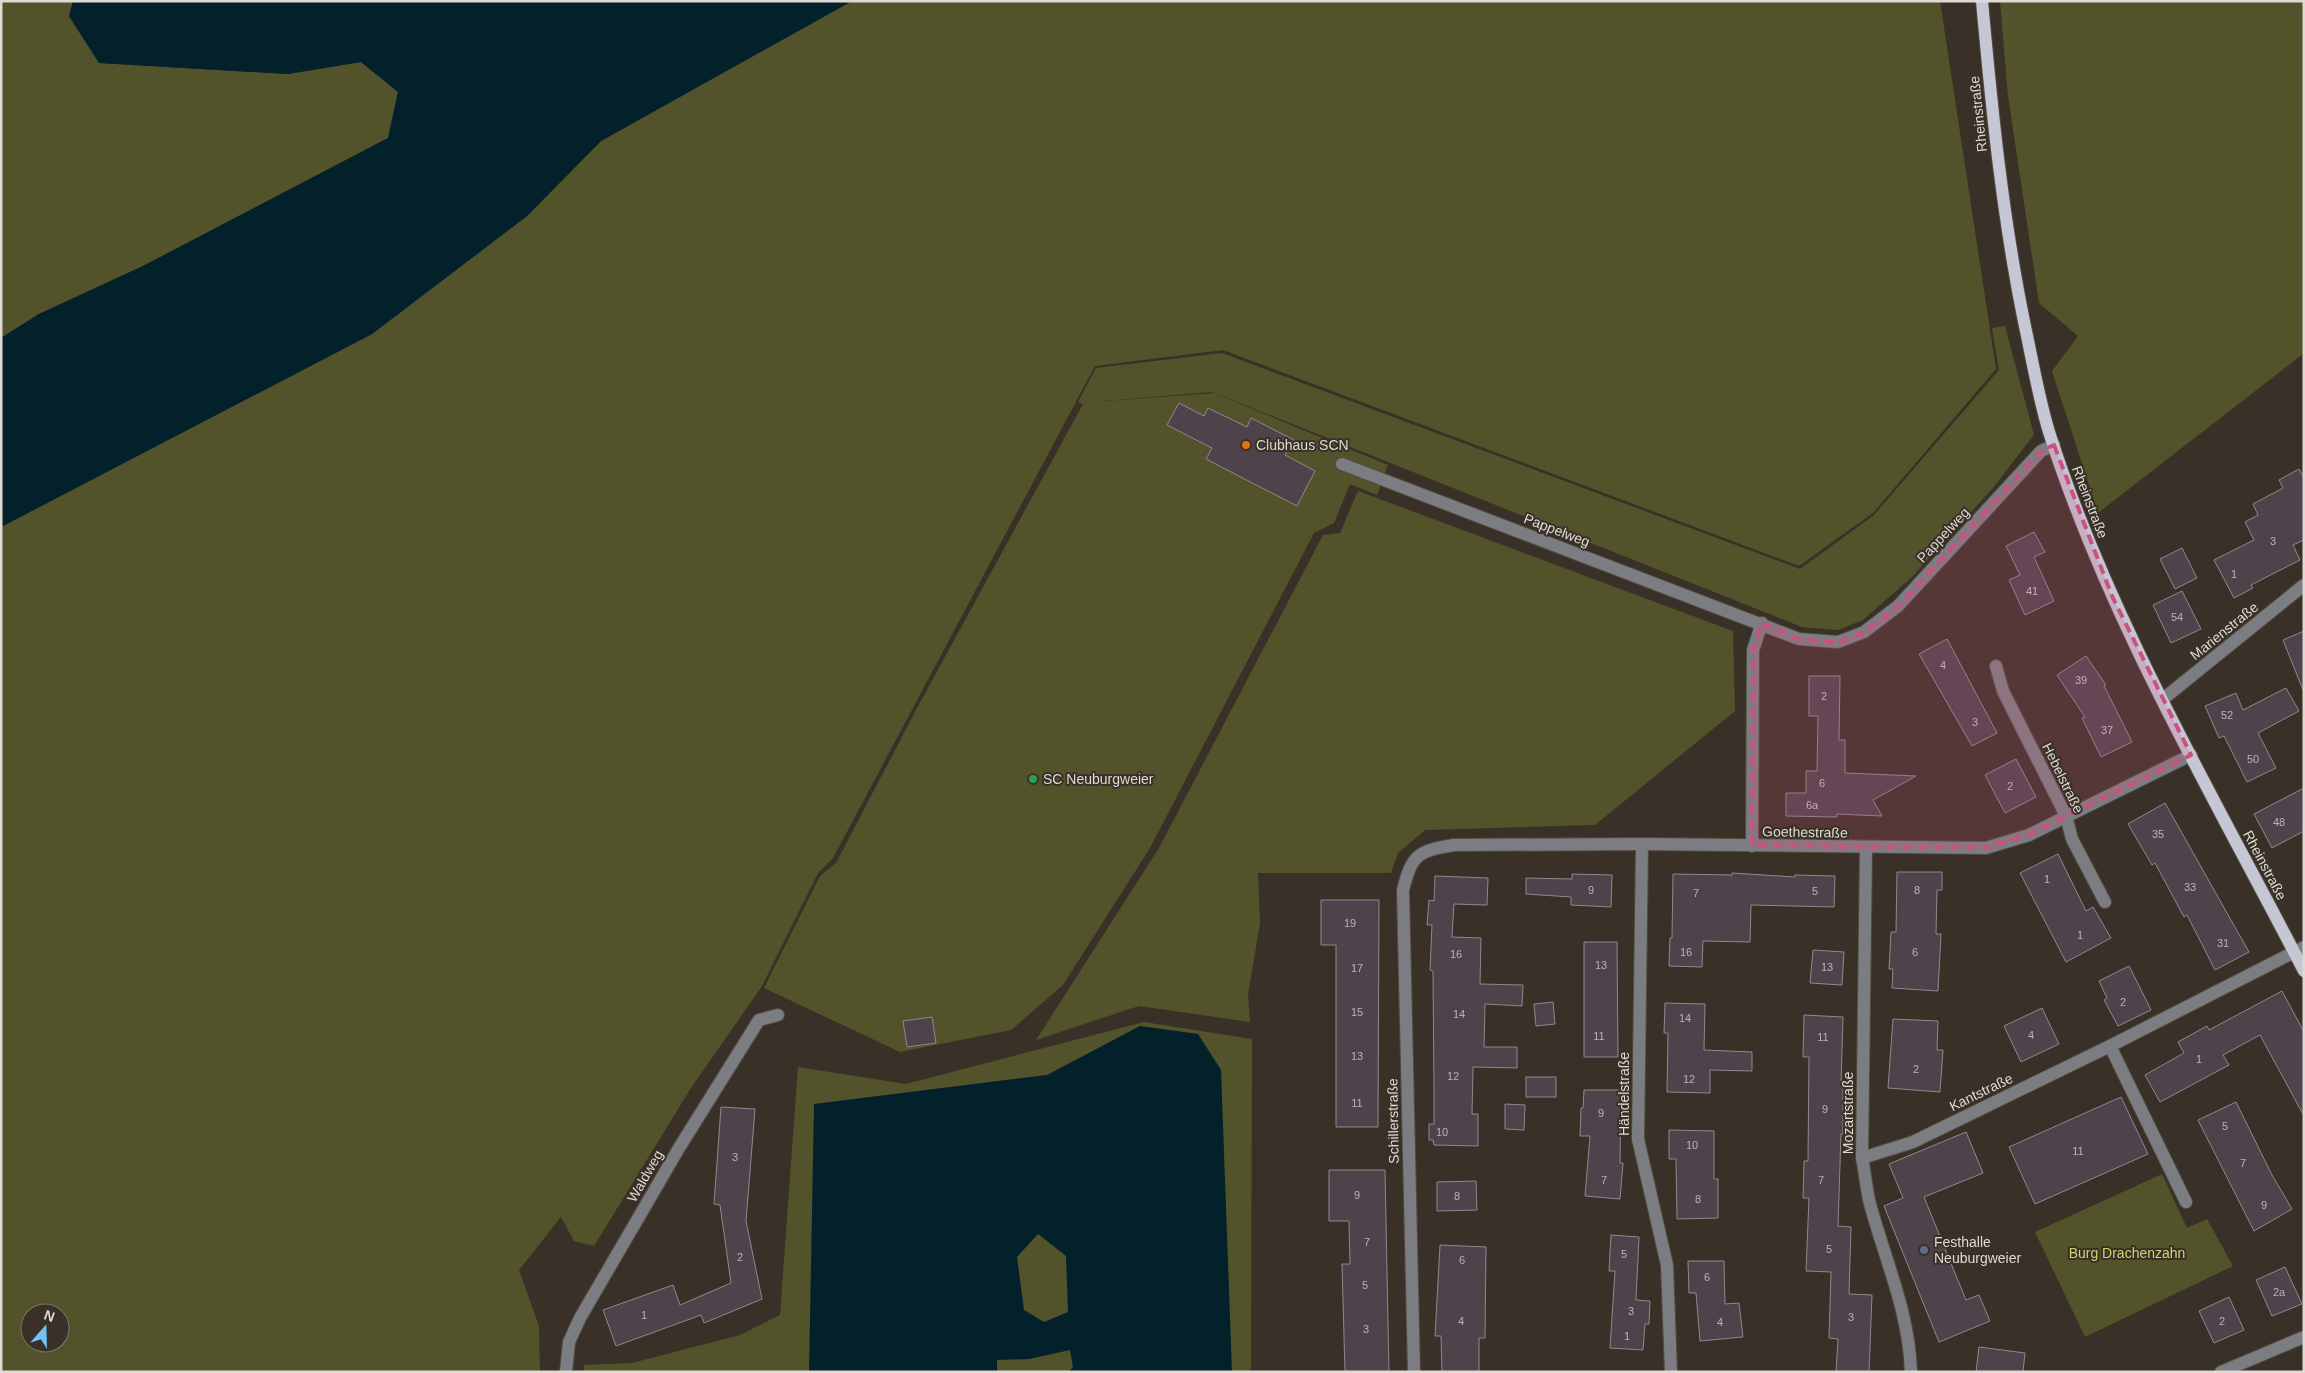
<svg xmlns="http://www.w3.org/2000/svg" width="2305" height="1373" viewBox="0 0 2305 1373" font-family="Arial,sans-serif">
  <rect width="100%" height="100%" fill="#393127"/>
  <g fill="#52532b" fill-rule="evenodd">
    <polygon points="1,1 73,1 69,16 99,63 288,74 361,62 398,92 388,138 143,266 39,314 1,338"/>
    <path d="M852,1H1940L1996,369L1873,513L1799,566L1223,350L1095,366L833,858L818,873L762,986L691,1088L594,1246L574,1241L561,1217L519,1270L539,1326L540,1372H1V527L372,334L527,216L601,141ZM30,1313H60V1343H30Z"/>
    <polygon points="2000,1 2304,1 2304,353 2098,513 2052,371 2078,336 2039,303 2008,96"/>
    <polygon points="2005,326 2034,435 1992,489 1912,577 1863,620 1838,630 1802,627 1212,392 1091,402 1214,393 1388,465 1377,495 1350,484 1334,523 1314,533 1150,848 1063,985 1011,1030 900,1052 764,988 820,876 836,863 916,710 1083,404 1078,402 1096,368 1222,353 1800,569 1874,515 1999,370 1992,328"/>
    <polygon points="1358,491 1733,631 1735,711 1595,825 1425,830 1398,853 1391,873 1258,873 1260,923 1248,995 1250,1022 1139,1006 1036,1040 1159,848 1323,535 1340,533"/>
    <polygon points="1144,1022 1252,1039 1251,1372 584,1372 584,1365 632,1363 740,1335 780,1315 798,1067 906,1084"/>
    <polygon points="2162,1174 2187,1228 2207,1219 2233,1266 2085,1337 2035,1232"/>
  </g>
  <g fill="#03212a" fill-rule="evenodd">
    <polygon points="73,1 852,1 601,141 527,216 372,334 1,527 1,338 39,314 143,266 388,138 398,92 361,62 288,74 99,63 69,16"/>
    <path d="M1140,1026L1198,1034L1221,1070L1232,1372H1068L1073,1367L1070,1350L1029,1359L997,1360V1372H809L814,1104L1047,1075ZM1038,1234L1066,1256L1068,1312L1044,1322L1024,1310L1017,1257Z"/>
  </g>
  <g fill="#4f434b" stroke="#94868f">
    <polygon points="1179,403 1204,416 1208,408 1247,427 1251,418 1294,440 1285,455 1315,471 1297,506 1206,459 1212,448 1167,425"/>
    <polygon points="2299,469 2304,478 2304,540 2293,545 2300,560 2251,585 2253,588 2234,598 2214,560 2254,540 2245,522 2258,515 2253,504 2283,488 2279,480"/>
    <polygon points="2034,532 2045,552 2034,557 2054,601 2025,615 2009,580 2020,575 2006,546"/>
    <polygon points="2182,548 2197,578 2175,589 2160,559"/>
    <polygon points="2182,591 2201,629 2171,643 2153,605"/>
    <polygon points="2304,631 2304,690 2303,690 2283,640"/>
    <polygon points="1947,639 1997,733 1972,746 1919,654"/>
    <polygon points="2086,656 2106,685 2104,686 2132,742 2101,757 2082,718 2085,717 2057,675"/>
    <polygon points="1809,676 1840,676 1839,740 1845,740 1845,773 1916,776 1873,800 1882,816 1837,814 1837,817 1786,816 1786,793 1806,793 1806,771 1817,771 1818,716 1809,716"/>
    <polygon points="2286,688 2299,711 2258,733 2276,768 2247,782 2224,736 2219,738 2205,706 2236,693 2243,710"/>
    <polygon points="2016,759 2036,797 2005,813 1985,775"/>
    <polygon points="2304,788 2304,831 2272,848 2254,814"/>
    <polygon points="2165,803 2249,952 2215,970 2187,915 2184,917 2155,863 2152,865 2128,824"/>
    <polygon points="2058,854 2086,911 2093,907 2111,938 2066,962 2020,873"/>
    <polygon points="1897,872 1942,872 1942,890 1937,890 1936,934 1941,934 1938,991 1892,988 1893,969 1889,969 1891,932 1896,932"/>
    <polygon points="1732,873 1795,877 1795,875 1835,876 1834,907 1751,905 1750,942 1703,941 1702,967 1669,966 1670,938 1672,938 1673,874 1732,875"/>
    <polygon points="1572,874 1612,875 1611,907 1571,905 1571,897 1526,894 1526,878 1572,879"/>
    <polygon points="1435,876 1488,878 1487,905 1454,904 1452,937 1481,938 1480,984 1523,985 1522,1006 1485,1004 1484,1047 1517,1047 1517,1068 1473,1067 1472,1114 1478,1114 1478,1146 1434,1145 1433,1140 1429,1140 1429,1124 1434,1124 1434,1091 1433,971 1430,970 1432,925 1427,925 1429,900 1434,901"/>
    <polygon points="1321,900 1379,900 1378,1127 1336,1127 1336,945 1321,945"/>
    <polygon points="1584,942 1617,942 1618,1057 1584,1057"/>
    <polygon points="1813,950 1844,952 1842,985 1810,983"/>
    <polygon points="2129,966 2151,1010 2118,1026 2104,1000 2107,998 2099,981"/>
    <polygon points="2282,991 2304,1032 2304,1116 2260,1035 2223,1055 2229,1065 2160,1102 2145,1075 2184,1053 2178,1042 2207,1026 2209,1030"/>
    <polygon points="1553,1002 1555,1024 1536,1026 1534,1004"/>
    <polygon points="1665,1003 1705,1004 1704,1050 1752,1052 1752,1071 1710,1070 1710,1093 1667,1092 1668,1033 1664,1033"/>
    <polygon points="2042,1008 2059,1044 2021,1062 2004,1026"/>
    <polygon points="1804,1015 1843,1017 1841,1084 1843,1084 1843,1134 1841,1134 1838,1226 1851,1227 1849,1294 1872,1295 1869,1372 1836,1372 1838,1339 1829,1338 1831,1272 1806,1271 1809,1198 1803,1198 1804,1161 1808,1161 1809,1057 1803,1057"/>
    <polygon points="932,1017 936,1043 907,1047 903,1021"/>
    <polygon points="1893,1019 1938,1021 1937,1050 1943,1050 1940,1092 1888,1088"/>
    <rect x="1526" y="1077" width="30" height="20"/>
    <polygon points="1584,1090 1621,1090 1620,1163 1623,1163 1620,1199 1585,1196 1590,1136 1580,1136 1581,1108 1583,1108"/>
    <polygon points="2121,1097 2148,1154 2035,1204 2009,1147"/>
    <polygon points="2236,1102 2272,1175 2292,1209 2254,1231 2198,1120"/>
    <polygon points="1505,1104 1525,1105 1524,1130 1505,1129"/>
    <polygon points="721,1107 755,1109 746,1221 762,1299 704,1323 701,1315 616,1346 603,1310 673,1285 680,1305 731,1283 720,1205 714,1204"/>
    <polygon points="1669,1130 1714,1131 1714,1179 1718,1179 1718,1218 1677,1219 1676,1159 1669,1159"/>
    <polygon points="1966,1132 1983,1173 1924,1197 1966,1300 1979,1295 1990,1321 1939,1342 1884,1206 1903,1198 1889,1164"/>
    <polygon points="1329,1170 1385,1170 1389,1372 1345,1372 1342,1264 1350,1264 1349,1221 1329,1221"/>
    <polygon points="1476,1181 1477,1210 1437,1211 1437,1182"/>
    <polygon points="1611,1235 1639,1237 1636,1300 1650,1301 1649,1324 1645,1324 1643,1350 1610,1348 1615,1271 1609,1271"/>
    <polygon points="1440,1245 1486,1247 1485,1338 1479,1338 1479,1372 1442,1372 1441,1336 1435,1336"/>
    <polygon points="1688,1261 1724,1261 1725,1304 1739,1303 1743,1337 1700,1341 1696,1293 1689,1293"/>
    <polygon points="2285,1267 2302,1304 2272,1316 2256,1280"/>
    <polygon points="2229,1297 2244,1330 2214,1343 2199,1311"/>
    <polygon points="1979,1347 2025,1353 2023,1372 1976,1372"/>
  </g>
  <g fill="none" stroke-linecap="round" stroke-linejoin="round">
    <defs>
      <g id="minor">
        <polyline points="1342,464 1799,639 1838,642 1864,632 1898,606 2041,451 2054,445"/>
        <polyline points="1996,666 2003,691 2066,816 2072,839 2105,902"/>
        <polyline points="2163,699 2304,585"/>
        <polyline points="1642,844 1638,1139 1667,1265 1671,1372"/>
        <polyline points="1752,846 1753,650 1762,623"/>
        <path d="M1866,848L1862,1158C1865,1172 1866,1186 1869,1200C1884,1258 1909,1310 1911,1372"/>
        <polyline points="2110,1046 2186,1202"/>
        <polyline points="1862,1158 1913,1142 2110,1046 2304,947"/>
        <polyline points="566,1372 569,1342 580,1318 679,1148 759,1020 778,1015"/>
        <path d="M1414,1372L1403,890C1412,854 1418,851 1454,845L1642,844L1986,848L2029,835L2191,755"/>
        <polyline points="2221,1372 2304,1337"/>
      </g>
      <path id="major" d="M1982,1C1992,112 2003,222 2026,331C2033,364 2039,399 2049,432C2110,622 2213,795 2304,971"/>
    </defs>
    <use href="#minor" stroke="#544c43" stroke-width="14"/>
    <use href="#major" stroke="#544c43" stroke-width="14"/>
    <use href="#minor" stroke="#7c7d83" stroke-width="12"/>
    <use href="#major" stroke="#c5c7d4" stroke-width="12"/>
  </g>
  <path fill="#cb527f" fill-opacity="0.2" stroke="#cb527f" stroke-width="4" stroke-dasharray="10 6" stroke-linejoin="round" d="M2054,445L2112,596L2191,755L2029,835L1986,848L1752,846L1753,650L1762,623L1799,639L1838,642L1864,632L1898,606L2041,451Z"/>
  <circle fill="#e8710a" stroke="#393127" stroke-width="2" cx="1246" cy="445" r="5"/>
  <circle fill="#2e9e5b" stroke="#393127" stroke-width="2" cx="1033" cy="779" r="5"/>
  <circle fill="#5c6f8a" stroke="#393127" stroke-width="2" cx="1924" cy="1250" r="5"/>
  <g text-anchor="middle" stroke-width="4" stroke-linejoin="round" paint-order="stroke">
    <g font-size="11" fill="#bbb4b1">
      <text x="2273" y="545">3</text>
      <text x="2234" y="578">1</text>
      <text x="2032" y="595">41</text>
      <text x="2177" y="621">54</text>
      <text x="1943" y="669">4</text>
      <text x="2081" y="684">39</text>
      <text x="1824" y="700">2</text>
      <text x="2227" y="719">52</text>
      <text x="1975" y="726">3</text>
      <text x="2107" y="734">37</text>
      <text x="2253" y="763">50</text>
      <text x="1822" y="787">6</text>
      <text x="2010" y="790">2</text>
      <text x="1812" y="809">6a</text>
      <text x="2279" y="826">48</text>
      <text x="2158" y="838">35</text>
      <text x="2047" y="883">1</text>
      <text x="2190" y="891">33</text>
      <text x="1591" y="894">9</text>
      <text x="1917" y="894">8</text>
      <text x="1815" y="895">5</text>
      <text x="1696" y="897">7</text>
      <text x="1350" y="927">19</text>
      <text x="2080" y="939">1</text>
      <text x="2223" y="947">31</text>
      <text x="1686" y="956">16</text>
      <text x="1915" y="956">6</text>
      <text x="1456" y="958">16</text>
      <text x="1601" y="969">13</text>
      <text x="1827" y="971">13</text>
      <text x="1357" y="972">17</text>
      <text x="2123" y="1006">2</text>
      <text x="1357" y="1016">15</text>
      <text x="1459" y="1018">14</text>
      <text x="1685" y="1022">14</text>
      <text x="2031" y="1039">4</text>
      <text x="1599" y="1040">11</text>
      <text x="1823" y="1041">11</text>
      <text x="1357" y="1060">13</text>
      <text x="2199" y="1063">1</text>
      <text x="1916" y="1073">2</text>
      <text x="1453" y="1080">12</text>
      <text x="1689" y="1083">12</text>
      <text x="1357" y="1107">11</text>
      <text x="1825" y="1113">9</text>
      <text x="1601" y="1117">9</text>
      <text x="2225" y="1130">5</text>
      <text x="1442" y="1136">10</text>
      <text x="1692" y="1149">10</text>
      <text x="2078" y="1155">11</text>
      <text x="735" y="1161">3</text>
      <text x="2243" y="1167">7</text>
      <text x="1604" y="1184">7</text>
      <text x="1821" y="1184">7</text>
      <text x="1357" y="1199">9</text>
      <text x="1457" y="1200">8</text>
      <text x="1698" y="1203">8</text>
      <text x="2264" y="1209">9</text>
      <text x="1367" y="1246">7</text>
      <text x="1829" y="1253">5</text>
      <text x="1624" y="1258">5</text>
      <text x="740" y="1261">2</text>
      <text x="1462" y="1264">6</text>
      <text x="1707" y="1281">6</text>
      <text x="1365" y="1289">5</text>
      <text x="2279" y="1296">2a</text>
      <text x="1631" y="1315">3</text>
      <text x="644" y="1319">1</text>
      <text x="1851" y="1321">3</text>
      <text x="1461" y="1325">4</text>
      <text x="2222" y="1325">2</text>
      <text x="1720" y="1326">4</text>
      <text x="1366" y="1333">3</text>
      <text x="1627" y="1340">1</text>
    </g>
    <g font-size="14" fill="#dfdad3" stroke="#393127">
      <text transform="translate(1978 114) rotate(-96)" y="5">Rheinstraße</text>
      <text transform="translate(2090 502) rotate(69)" y="5">Rheinstraße</text>
      <text transform="translate(1557 530) rotate(21)" y="5">Pappelweg</text>
      <text transform="translate(1943 535) rotate(-47)" y="5">Pappelweg</text>
      <text transform="translate(2224 631) rotate(-39)" y="5">Marienstraße</text>
      <text transform="translate(2063 778) rotate(64)" y="5">Hebelstraße</text>
      <text transform="translate(1805 832) rotate(1)" y="5">Goethestraße</text>
      <text transform="translate(2265 865) rotate(62)" y="5">Rheinstraße</text>
      <text transform="translate(1981 1092) rotate(-26)" y="5">Kantstraße</text>
      <text transform="translate(1624 1094) rotate(-90)" y="5">Händelstraße</text>
      <text transform="translate(1848 1113) rotate(-90)" y="5">Mozartstraße</text>
      <text transform="translate(1393 1121) rotate(-91)" y="5">Schillerstraße</text>
      <text transform="translate(645 1176) rotate(-60)" y="5">Waldweg</text>
    </g>
    <g font-size="14" fill="#dfdad3" stroke="#393127" text-anchor="start">
      <text x="1256" y="450">Clubhaus SCN</text>
      <text x="1043" y="784">SC Neuburgweier</text>
      <text x="1934" y="1247">Festhalle<tspan x="1934" dy="16">Neuburgweier</tspan></text>
    </g>
    <g font-size="14" fill="#d1d56d" stroke="#393127">
      <text x="2127" y="1258">Burg Drachenzahn</text>
    </g>
  </g>
  <rect width="2305" height="1373" fill="none" stroke="#dfdad3" stroke-width="5"/>
  <g transform="translate(45 1328) rotate(20)"><circle r="24" fill="#393127" stroke="#7b756c"/>
  <path d="M0-4L9 19L0 12L-9 19Z" fill="#73c1f6"/>
  <text y="-8" font-size="14" font-weight="bold" text-anchor="middle" fill="#dfdad3">N</text>
  </g>
</svg>
